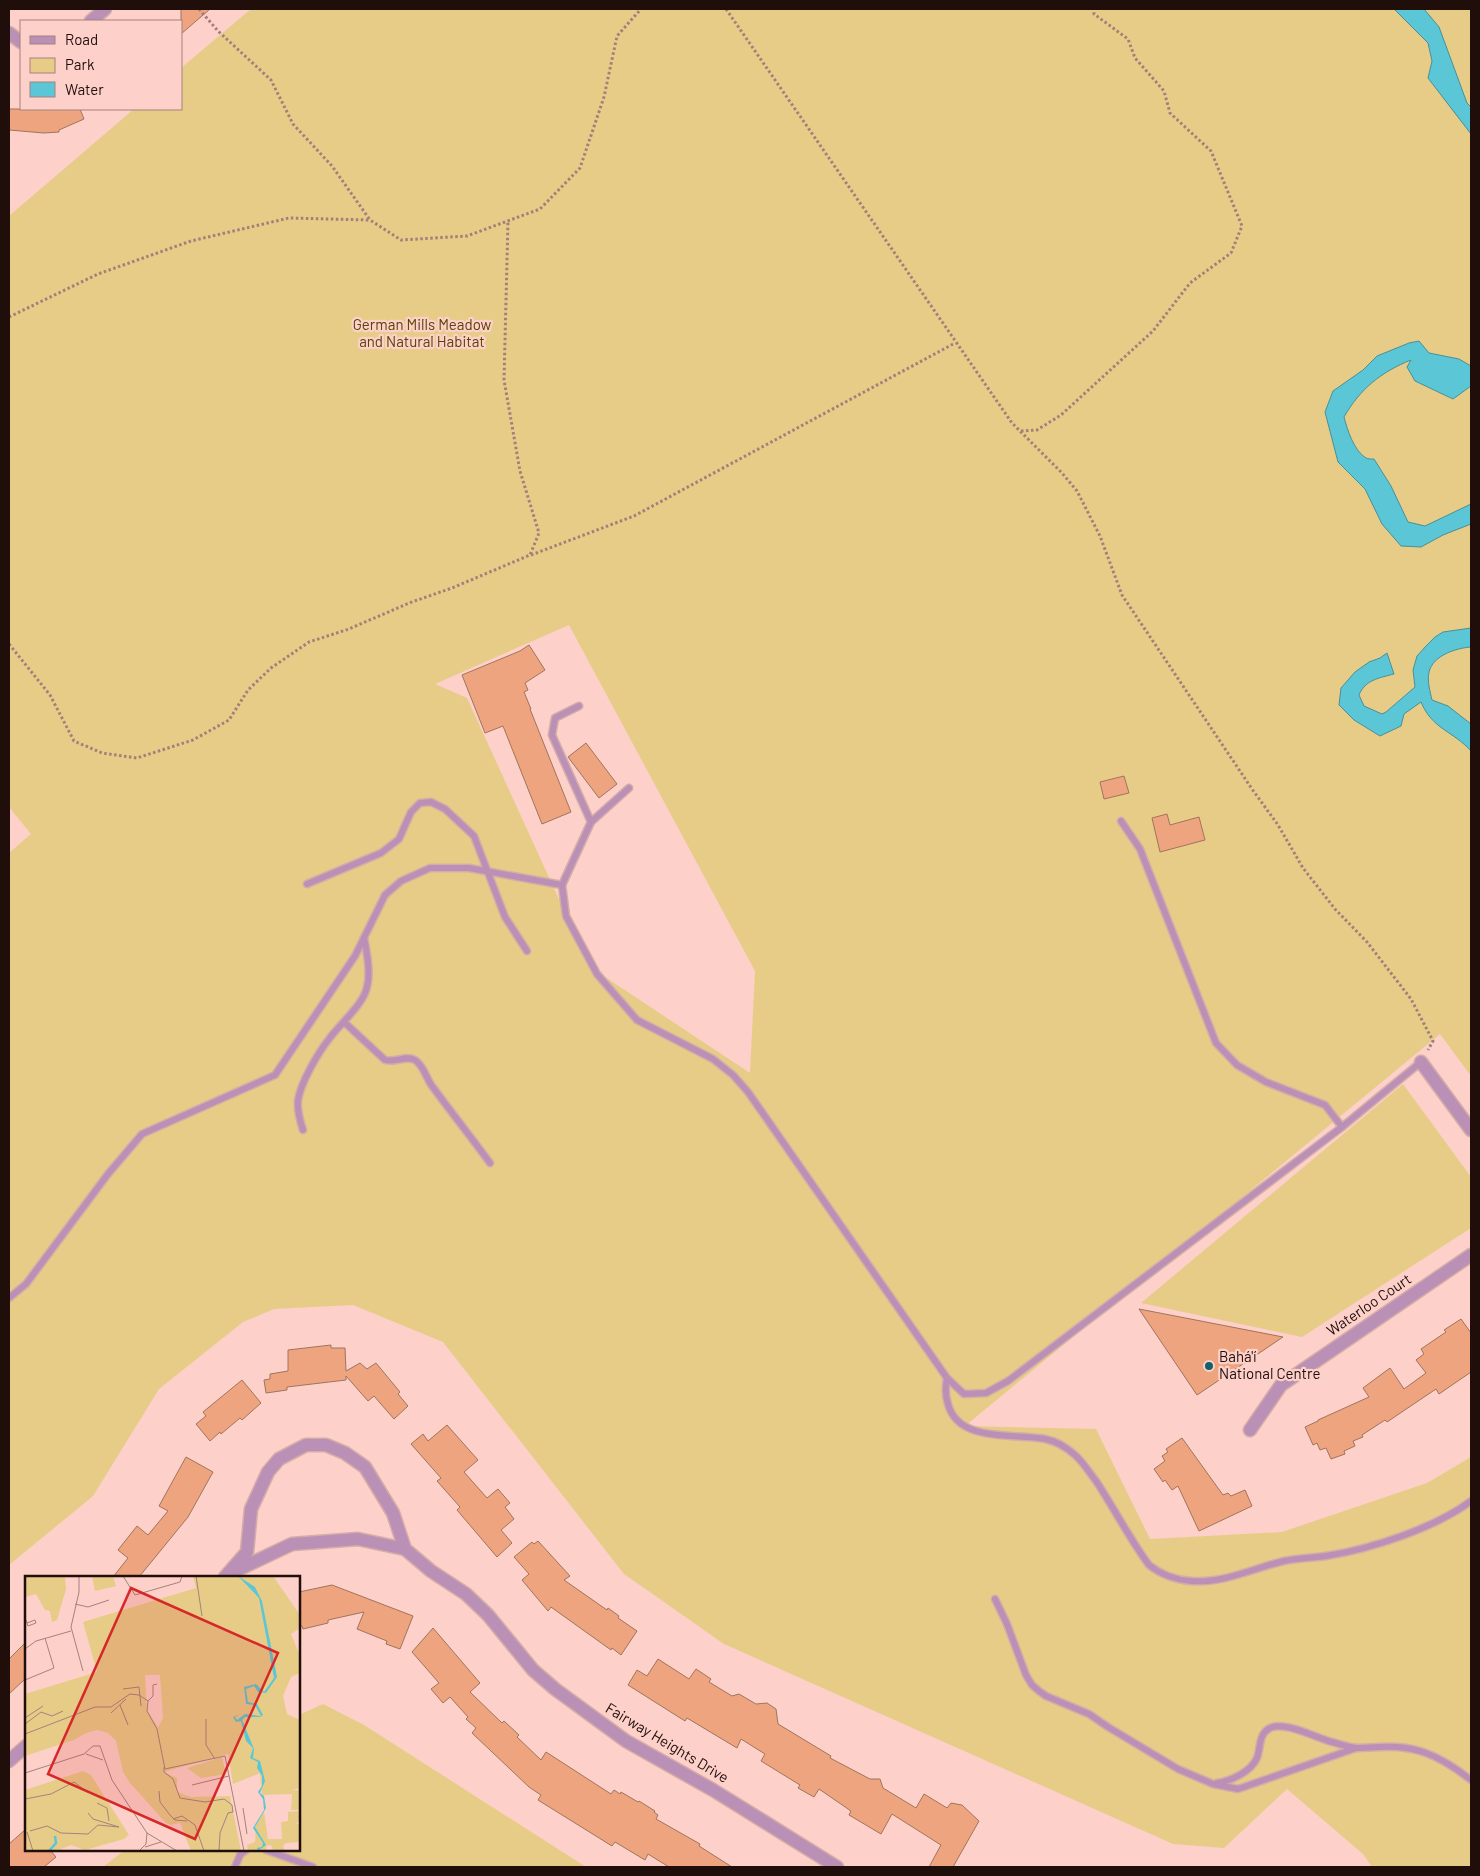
<svg xmlns="http://www.w3.org/2000/svg" width="1480" height="1876" viewBox="0 0 1480 1876" font-family="Barlow,sans-serif">
  <rect width="100%" height="100%" fill="#fdd0c9"/>
  <g fill="#e7cc88" fill-rule="evenodd">
    <path d="M251,9H1471V1076L1440,1034L965,1426L1096,1429L1150,1539L1282,1532L1427,1483L1471,1457V1867H1372L1363,1854L1287,1789L1224,1848L1173,1844L724,1644L624,1574L443,1342L353,1305L274,1309L243,1322L159,1389L93,1496L9,1565V853L31,834L9,807V216L134,109H181V68ZM569,625L755,971L750,1073L590,967L467,698L435,684Z"/>
    <polygon points="1403,1084 1471,1177 1471,1228 1302,1337 1141,1303"/>
    <polygon points="323,1704 364,1725 586,1867 103,1867 125,1850 299,1850 299,1715"/>
  </g>
  <g fill="#5ac6d6" stroke="#498f99">
    <polygon points="1394,9 1424,9 1439,27 1467,103 1471,107 1471,134 1428,78 1432,61 1428,43"/>
    <path d="M1419,341L1429,353L1459,359L1471,366V386L1453,399L1415,381L1407,367L1411,360C1381,372 1360,389 1344,417C1347,429 1354,451 1366,458C1368,459 1371,459 1374,459L1391,486L1408,522L1425,526L1471,504V524L1443,535L1421,547L1401,546L1382,524L1365,489L1338,462L1325,412L1333,391L1363,370L1377,356L1409,343Z"/>
    <path d="M1471,628V647C1457,648 1433,655 1429,672C1427,681 1430,691 1432,700L1448,706L1471,724V751C1453,731 1432,729 1421,702L1404,714L1401,726L1380,736L1354,720L1339,705L1341,688L1355,672L1369,662L1380,658L1387,653L1394,674C1379,678 1365,680 1359,695L1364,706L1382,714L1386,712L1415,687L1413,670L1417,656L1426,646L1435,637L1443,632Z"/>
  </g>
  <g fill="#eea57f" stroke="#a0745d">
    <polygon points="181,9 210,9 181,34"/>
    <polygon points="9,109 80,109 84,119 59,130 59,132 44,133 9,130"/>
    <polygon points="529,645 545,670 525,683 528,690 524,692 531,709 530,709 571,812 542,824 503,726 485,733 462,675 520,651"/>
    <polygon points="586,743 617,784 599,798 568,757"/>
    <polygon points="1124,776 1129,793 1104,799 1100,782"/>
    <polygon points="1167,814 1170,825 1199,817 1205,840 1160,852 1152,818"/>
    <polygon points="1139,1309 1283,1337 1197,1395"/>
    <polygon points="1461,1319 1471,1333 1471,1372 1439,1394 1436,1389 1387,1422 1385,1420 1362,1435 1363,1437 1353,1441 1355,1446 1344,1451 1345,1454 1331,1459 1326,1448 1320,1450 1317,1443 1313,1445 1305,1427 1318,1421 1318,1420 1369,1397 1363,1388 1390,1368 1404,1389 1426,1373 1416,1360 1424,1354 1421,1349 1446,1332 1444,1330"/>
    <polygon points="331,1345 331,1348 345,1348 346,1371 360,1363 367,1369 376,1363 400,1392 398,1394 408,1406 394,1419 374,1396 368,1401 346,1376 346,1380 287,1387 287,1390 266,1393 264,1380 270,1379 270,1374 288,1371 288,1350"/>
    <polygon points="242,1380 261,1403 242,1420 240,1418 221,1434 220,1432 210,1441 196,1424 206,1416 203,1412"/>
    <polygon points="447,1425 478,1460 464,1472 487,1498 498,1489 510,1503 505,1507 514,1519 501,1530 512,1543 497,1557 457,1510 460,1507 437,1481 441,1478 411,1444 423,1434 428,1441"/>
    <polygon points="1182,1438 1223,1495 1228,1493 1231,1496 1245,1490 1252,1506 1199,1531 1178,1486 1172,1490 1165,1480 1163,1482 1154,1469 1165,1461 1162,1456 1168,1452 1166,1449"/>
    <polygon points="186,1457 213,1472 188,1517 139,1577 113,1577 128,1558 118,1550 137,1526 148,1535 168,1511 159,1506"/>
    <polygon points="538,1541 570,1576 564,1580 607,1610 608,1608 619,1616 618,1618 637,1631 621,1655 612,1648 611,1650 551,1607 548,1611 522,1580 529,1574 514,1557 532,1542 534,1544"/>
    <polygon points="332,1585 413,1616 400,1649 386,1644 387,1641 357,1629 364,1612 328,1620 328,1623 303,1629 302,1626 299,1626 299,1592"/>
    <polygon points="433,1628 480,1683 470,1692 502,1723 504,1721 519,1735 517,1737 541,1760 546,1752 611,1794 614,1790 620,1794 621,1792 638,1802 639,1801 655,1811 654,1812 658,1815 656,1819 700,1844 699,1846 732,1867 669,1867 648,1854 645,1860 615,1842 612,1846 538,1800 541,1795 529,1787 472,1733 476,1728 466,1719 468,1717 450,1697 443,1703 431,1689 439,1683 412,1652"/>
    <polygon points="26,1642 26,1678 9,1694 9,1659"/>
    <polygon points="658,1659 689,1679 696,1669 711,1679 709,1682 732,1696 739,1694 756,1704 767,1703 776,1709 778,1724 831,1756 830,1758 870,1779 880,1779 883,1788 916,1808 924,1794 947,1808 951,1803 962,1805 979,1821 953,1867 929,1867 941,1845 892,1814 881,1834 849,1815 851,1811 819,1789 814,1797 798,1788 800,1785 761,1761 765,1754 741,1739 737,1748 687,1718 685,1721 628,1685 637,1670 647,1676"/>
    <polygon points="26,1829 26,1850 50,1850 56,1857 44,1867 9,1867 9,1844"/>
  </g>
  <g fill="none" stroke-linecap="round" stroke-linejoin="round">
    <defs>
      <g id="lane">
        <polyline points="1121,821 1140,849 1216,1043 1237,1065 1266,1082 1325,1105 1342,1127"/>
        <polyline points="591,822 629,788"/>
        <polyline points="307,884 381,853 399,839 411,812 420,803 431,802 445,809 474,836 505,917 527,951"/>
        <polyline points="562,885 591,822 552,735 555,718 579,706"/>
        <path d="M344,1022L385,1060C395,1063 406,1055 415,1060C424,1066 426,1078 432,1086C451,1112 471,1137 490,1163"/>
        <path d="M303,1130C300,1121 297,1110 298,1100C301,1082 318,1053 329,1039C339,1025 364,1004 367,987C371,973 367,952 364,938"/>
        <polyline points="9,1298 26,1284 108,1174 142,1134 275,1075 355,956 385,895 401,881 430,868 469,868 562,885 566,916 597,974 637,1020 713,1059 733,1075 748,1092 947,1378 964,1394 986,1393 1008,1381 1342,1127 1421,1062"/>
        <path d="M947,1378C945,1388 945,1395 948,1404C958,1443 1014,1433 1045,1439C1056,1441 1066,1447 1075,1455C1083,1462 1089,1472 1096,1481C1114,1508 1129,1538 1149,1565C1160,1574 1176,1580 1191,1581C1222,1584 1254,1568 1284,1561C1298,1558 1312,1558 1326,1556C1371,1549 1435,1528 1471,1501"/>
        <polyline points="995,1599 1007,1624 1026,1675 1032,1685 1039,1691 1046,1696 1089,1714 1108,1727 1178,1769 1213,1784 1238,1789 1356,1748"/>
        <path d="M1217,1783C1230,1781 1251,1772 1257,1758C1261,1748 1258,1734 1270,1728C1286,1721 1316,1738 1332,1742C1340,1744 1350,1748 1358,1748C1383,1747 1401,1744 1426,1753C1442,1759 1457,1769 1471,1780"/>
        <polyline points="266,1850 313,1867"/>
        <polyline points="235,1867 240,1855 246,1850"/>
      </g>
      <g id="street">
        <polyline points="91,21 105,9"/>
        <polyline points="9,33 21,42"/>
        <polyline points="1421,1062 1471,1130"/>
        <polyline points="1250,1430 1281,1385 1471,1255"/>
        <polyline points="233,1572 292,1544 358,1539 405,1549"/>
        <polyline points="225,1577 247,1552 251,1509 268,1472 279,1459 306,1445 326,1445 345,1453 365,1467 393,1513 405,1549 431,1571 466,1594 488,1615 533,1670 555,1689 626,1741 713,1790 837,1867"/>
        <polyline points="9,1761 26,1746"/>
      </g>
    </defs>
    <use href="#lane" stroke="#d5ada7" stroke-width="9"/>
    <use href="#street" stroke="#d5ada7" stroke-width="15"/>
    <g stroke="#a2807a" stroke-width="3" stroke-dasharray="2.5 2.5" stroke-linecap="butt">
      <polyline points="199,9 218,31 271,80 293,124 332,166 370,220 401,240 467,236 540,209 580,168 604,97 617,36 641,9"/>
      <polyline points="726,9 1012,423 1062,473 1077,491 1100,536 1122,595 1252,789 1278,825 1303,868 1335,909 1367,942 1411,999 1433,1041 1428,1050"/>
      <polyline points="9,317 98,274 191,241 289,218 370,220"/>
      <polyline points="1021,431 1037,430 1061,415 1153,331 1190,283 1231,253 1242,226 1211,151 1170,113 1164,91 1135,58 1128,39 1094,14 1094,9"/>
      <polyline points="531,555 634,516 955,343"/>
      <polyline points="9,644 50,695 74,741 102,753 137,758 193,740 229,720 248,690 271,668 309,642 349,629 409,603 452,588 530,555 539,533 520,471 504,380 508,221"/>
    </g>
    <use href="#lane" stroke="#ba90b7" stroke-width="6"/>
    <use href="#street" stroke="#ba90b7" stroke-width="12"/>
  </g>
  <circle fill="#13616b" stroke="#fdd0c9" stroke-width="2" cx="1209" cy="1366" r="5"/>
  <g text-anchor="middle" stroke-width="4.5" stroke-linejoin="round" paint-order="stroke">
    <g font-size="15" fill="#584404" stroke="#fdd0c9">
      <text x="422" y="330">German Mills Meadow<tspan x="422" dy="17">and Natural Habitat</tspan></text>
    </g>
    <g font-size="15" fill="#200e0b" stroke="#fdd0c9">
      <text transform="translate(1369 1305) rotate(-34)" y="5">Waterloo Court</text>
      <text transform="translate(667 1743) rotate(31)" y="5">Fairway Heights Drive</text>
    </g>
    <g font-size="15" fill="#200e0b" stroke="#fdd0c9" text-anchor="start">
      <text x="1219" y="1362">Bahá'í<tspan x="1219" dy="17">National Centre</tspan></text>
    </g>
  </g>
  <g transform="translate(25 1576)">
    <rect width="275" height="275" fill="#fdd0c9"/>
    <path d="M0,0H40L41,13L32,44L27,46L25,35L20,34L11,18L0,21ZM67,0H88L91,10L70,15ZM168,0H248L275,39V52L266,58L275,80V97L266,101L258,120L262,138L275,144V212L267,214H275V234H266L267,218L237,219L235,197L208,208L203,178L139,196L152,202V216L166,221L205,220L216,275H166L155,247L146,249L141,247L105,207L98,196L91,165L83,157L72,154L61,157L49,164L0,180V118L72,96L58,46L171,12ZM120,99H135L138,142L133,151L122,134ZM197,181L201,198L176,202L162,192ZM58,195L66,199L104,259L99,263L60,274L46,269L31,275H0V214ZM275,235V245L271,248H275V266L261,267L258,270L260,275H248L246,269L241,270L242,275H223L222,269L230,266L231,247L239,236L243,263H257L256,246L263,245V236Z" fill="#e7cc88" fill-rule="evenodd"/>
    <path d="M213,0L230,11L237,25L252,101L241,117L233,116L229,110L221,113L223,126L232,128L238,139L235,141H220L217,144L229,173L228,182L235,185L240,205L235,217L239,220L241,232L230,251L241,269L233,275L232,272L237,271L238,267L228,252L239,234L238,223L233,216L237,210V200L232,192L233,186L225,182L228,172L221,165L216,145L211,146L208,141L215,138L210,141L212,144L220,138L236,140L230,129L221,128L219,111L231,108L239,116L249,102L234,22Z" fill="#5ac6d6"/>
    <path fill="none" stroke="#5ac6d6" stroke-width="2.5" d="M24,275L31,267L30,260"/>
    <path fill="none" stroke="#a5827d" stroke-width="1" d="M54,0V16L46,51L58,95M98,0L110,19L155,6L157,0M171,0L177,40M50,28L63,31L84,24M1,44L3,50L11,47L10,44L2,47M0,73L11,65L46,55M0,104L29,92L20,62M98,113L114,111L116,130M123,125L128,120V109L132,108M95,129L103,149M86,137L101,123M0,142L18,130M181,143V169L190,183M0,148L16,136L27,140L38,135M0,158L70,131H86L105,118L114,119L123,125L122,135L132,153L140,193L200,180L219,275M61,178L78,184M139,191V196L148,203L155,222L180,226L199,223L207,229L208,236L203,237L195,257L194,275M0,197L59,178L68,170H75L87,204L122,257L152,275M167,209L204,200M134,215L135,226L145,239L150,244L162,245M0,223L26,218L49,206L57,212M72,227L82,232L84,245M218,232L222,258M148,243L157,240L170,249L179,275M5,255L22,250L36,257L63,258L73,249L94,251L68,243L63,237M2,256L8,275M120,271L136,266M114,275L121,268L122,257"/>
    <path fill="#d62828" fill-opacity="0.15" stroke="#d62828" stroke-width="2.5" d="M106,12L253,77L170,263L23,198Z"/>
    <rect width="275" height="275" fill="none" stroke="#200e0b" stroke-width="2.5"/>
  </g>
  <rect width="1480" height="1876" fill="none" stroke="#200e0b" stroke-width="20"/>
  <rect x="20" y="20" width="162" height="90" fill="#fdd0c9" stroke="#a5827d"/>
  <rect x="30" y="36" width="25" height="8" fill="#ba90b7" stroke="#a5827d"/>
  <text x="65" y="45" font-size="15" fill="#200e0b">Road</text>
  <rect x="30" y="58" width="25" height="15" fill="#e7cc88" stroke="#a5827d"/>
  <text x="65" y="70" font-size="15" fill="#200e0b">Park</text>
  <rect x="30" y="82" width="25" height="15" fill="#5ac6d6" stroke="#a5827d"/>
  <text x="65" y="95" font-size="15" fill="#200e0b">Water</text>
</svg>
